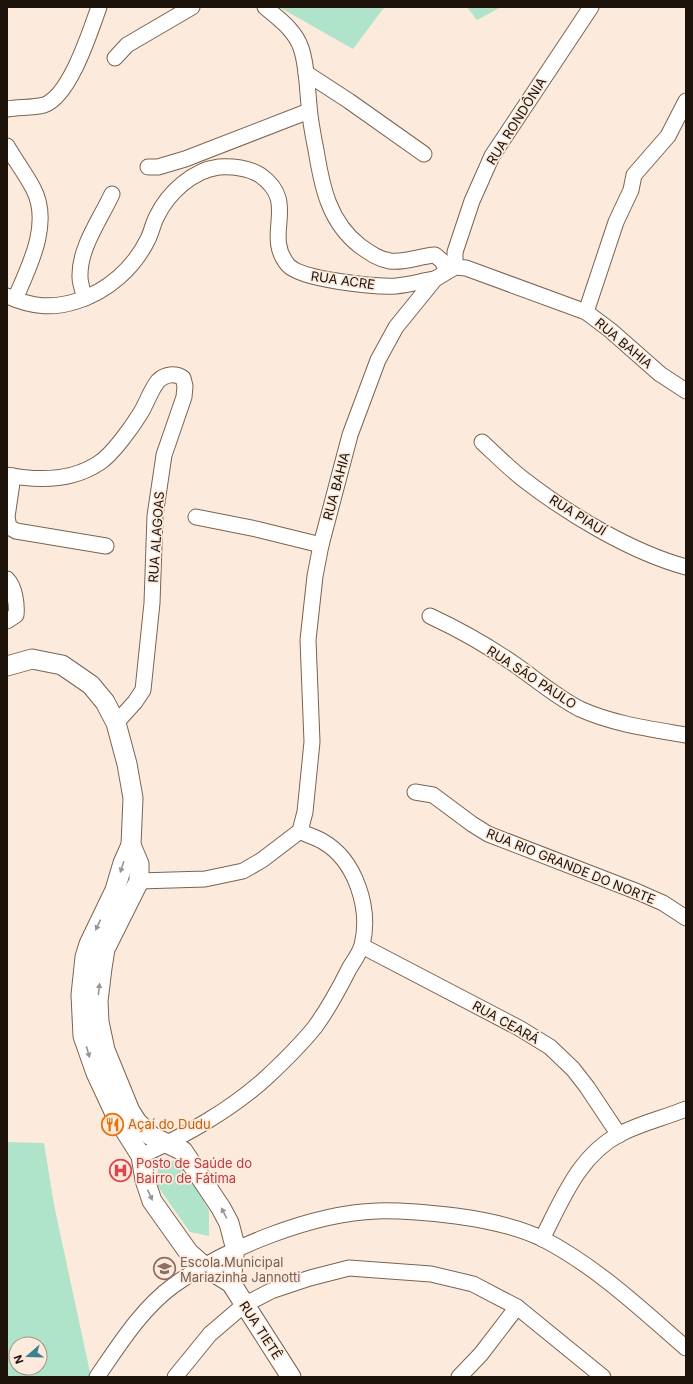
<svg xmlns="http://www.w3.org/2000/svg" width="693" height="1384" viewBox="0 0 693 1384" font-family="Inter,sans-serif">
  <rect width="100%" height="100%" fill="#fcebdd"/>
  <g fill="#afe3ca" fill-rule="evenodd">
    <polygon points="279,7 388,7 383,9 353,49"/>
    <polygon points="467,7 501,7 477,20"/>
    <path d="M7,1142L44,1143L54,1205L91,1377H7ZM16,1344H40V1368H16Z"/>
    <polygon points="169,1161 182,1161 209,1211 209,1236 190,1232 154,1181 160,1165"/>
  </g>
  <g fill="none" stroke-linecap="round" stroke-linejoin="round">
    <defs>
      <g id="minor">
        <path d="M265,7C279,19 295,30 301,48C307,65 307,86 309,105C310,120 313,135 316,150C322,187 329,222 360,246C370,253 378,259 390,261C405,263 420,256 435,255L442,261L447,271"/>
        <polyline points="115,58 127,45 192,7"/>
        <polyline points="306,73 349,101 424,154"/>
        <path d="M7,109C19,107 32,108 44,105C70,96 90,32 99,7"/>
        <path d="M7,146C15,160 25,173 33,188C52,223 29,267 15,299"/>
        <polyline points="148,167 158,167 185,159 309,111"/>
        <polyline points="455,267 455,252 472,201 492,156 591,7"/>
        <path d="M7,296C32,307 52,309 77,301C108,291 134,268 148,239C152,231 153,223 157,216C168,193 193,170 219,167C232,166 249,168 260,175C300,203 262,234 288,265C301,280 376,287 396,286C409,285 422,281 435,279"/>
        <path d="M85,298C83,291 80,284 80,277C79,248 100,220 112,194"/>
        <polyline points="586,312 616,222 631,190 634,175 668,136 686,101"/>
        <path d="M482,442C496,455 509,468 523,479C568,514 631,552 686,567"/>
        <path d="M7,475C38,481 72,481 99,463C112,455 132,427 140,414C147,403 150,391 158,381C165,374 175,373 183,378L185,386L184,397L164,455L155,516L152,603L143,690L135,702L116,723"/>
        <polyline points="13,476 7,517 9,527 16,531 106,546"/>
        <polyline points="196,517 256,529 321,545"/>
        <path d="M7,579C15,587 17,605 16,615L7,621"/>
        <path d="M430,616C460,630 490,647 517,666C538,681 557,697 580,709C613,724 651,729 686,735"/>
        <polyline points="415,792 433,795 472,824 488,834 638,892 663,903 686,918"/>
        <polyline points="139,881 205,879 243,871 262,860 300,831 305,812 312,742 308,640 315,576 321,545 350,435 378,360 396,327 435,279 455,267 466,268 586,312 610,330 660,374 686,391"/>
        <polyline points="362,946 519,1028 550,1047 573,1069 587,1087 619,1135"/>
        <path d="M141,1156C185,1135 230,1111 267,1077C282,1063 302,1043 315,1027C328,1009 339,989 349,969C353,962 360,953 362,945C371,909 356,860 322,841C315,837 307,835 300,831"/>
        <path d="M542,1239C562,1200 579,1155 620,1134C641,1123 664,1118 686,1109"/>
        <path d="M97,1377C119,1345 142,1308 174,1285C226,1248 313,1213 377,1211C404,1210 430,1213 456,1216C486,1220 516,1226 543,1239C597,1267 641,1309 686,1348"/>
        <polyline points="175,1377 210,1334 244,1305 271,1291 310,1278 349,1268 431,1274 473,1284 517,1307 603,1377"/>
        <polyline points="459,1377 481,1354 517,1307"/>
      </g>
      <g id="major">
        <polyline points="7,666 32,659 62,665 91,685 105,702 116,723 127,764 133,798 131,845 123,863 115,890 89,944 85,957 81,995 83,1036 96,1073 117,1118 141,1156 145,1180 152,1201 189,1253 205,1267 231,1283 291,1377"/>
        <polyline points="131,845 139,864 139,881 105,949 102,968 98,1001 99,1022 105,1050 130,1111 137,1122 151,1136 183,1151 221,1208 229,1223 235,1246 231,1283"/>
      </g>
    </defs>
    <use href="#minor" stroke="#7b634f" stroke-width="17"/>
    <use href="#major" stroke="#7b634f" stroke-width="21"/>
    <use href="#minor" stroke="#fff" stroke-width="15"/>
    <use href="#major" stroke="#fff" stroke-width="19"/>
  </g>
  <defs><path id="oneway-solid" d="M-6-.8H1V-3.2L6.5 0L1 3.2V.8H-6Z"/></defs>
  <g fill="#999491">
    <use href="#oneway-solid" transform="translate(122 867) rotate(108)"/>
    <use href="#oneway-solid" transform="translate(98 925) rotate(115)"/>
    <use href="#oneway-solid" transform="translate(99 989) rotate(-84)"/>
    <use href="#oneway-solid" transform="translate(88 1052) rotate(74)"/>
    <use href="#oneway-solid" transform="translate(150 1195) rotate(65)"/>
    <use href="#oneway-solid" transform="translate(224 1213) rotate(-118)"/>
  </g>
  <defs>
    <symbol id="restaurant-ring" viewBox="-11 -11 22 22"><circle r="9.5" fill="#fcebdd" stroke="#e8710a" stroke-width="1.5"/><path d="M-5-6h1v4h1v-4h1v4h1v-4h1v5L-1.5 .5V6h-2V.5L-5-1ZM5-6V6H3V1.5H1.5Q1.5-4 5-6Z" fill="#e8710a"/></symbol>
    <symbol id="hospital-ring" viewBox="-11 -11 22 22"><circle r="9.5" fill="#fcebdd" stroke="#e0444e" stroke-width="1.5"/><path d="M-5-5h3v3.5h4V-5h3V5h-3V1.5h-4V5h-3Z" fill="#e0444e"/></symbol>
    <symbol id="school-ring" viewBox="-11 -11 22 22"><circle r="9.5" fill="#fcebdd" stroke="#8d6e63" stroke-width="1.5"/><path d="M0-5L7-2L0 1L-7-2ZM-4 1L0 2.5L4 1V4Q0 6-4 4Z" fill="#8d6e63"/></symbol>
  </defs>
  <g fill-rule="evenodd">
    <use href="#restaurant-ring" x="100" y="1112" width="25" height="25"/>
    <use href="#hospital-ring" x="108" y="1158" width="25" height="25"/>
    <use href="#school-ring" x="152" y="1256" width="25" height="25"/>
  </g>
  <g text-anchor="middle" stroke-width="3.5" stroke-linejoin="round" paint-order="stroke">
    <g font-size="13" fill="#1c120a" stroke="#fcebdd">
      <text transform="translate(516 121) rotate(-58)" y="5">RUA RONDÔNIA</text>
      <text transform="translate(343 280) rotate(8)" y="5">RUA ACRE</text>
      <text transform="translate(624 343) rotate(40)" y="5">RUA BAHIA</text>
      <text transform="translate(336 486) rotate(-75)" y="5">RUA BAHIA</text>
      <text transform="translate(578 515) rotate(32)" y="5">RUA PIAUÍ</text>
      <text transform="translate(156 537) rotate(-86)" y="5">RUA ALAGOAS</text>
      <text transform="translate(532 677) rotate(33)" y="5">RUA SÃO PAULO</text>
      <text transform="translate(571 866) rotate(22)" y="5">RUA RIO GRANDE DO NORTE</text>
      <text transform="translate(506 1022) rotate(29)" y="5">RUA CEARÁ</text>
      <text transform="translate(261 1330) rotate(57)" y="5">RUA TIETÊ</text>
    </g>
    <g font-size="13" fill="#c56008" stroke="#fcebdd" text-anchor="start">
      <text x="128" y="1129">Açaí do Dudu</text>
    </g>
    <g font-size="13" fill="#be3a42" stroke="#fcebdd" text-anchor="start">
      <text x="136" y="1168">Posto de Saúde do<tspan x="136" dy="15">Bairro de Fátima</tspan></text>
    </g>
    <g font-size="13" fill="#785e54" stroke="#fcebdd" text-anchor="start">
      <text x="180" y="1267">Escola Municipal<tspan x="180" dy="15">Mariazinha Jannotti</tspan></text>
    </g>
  </g>
  <rect width="693" height="1384" fill="none" stroke="#1c120a" stroke-width="16"/>
  <g transform="translate(28 1356) rotate(250)"><circle r="19" fill="#fcebdd" stroke="#a29489"/>
  <path d="M0-3L7 15L0 10L-7 15Z" fill="#3e8092"/>
  <text y="-6" font-size="11" font-weight="bold" text-anchor="middle" fill="#1c120a">N</text>
  </g>
</svg>
